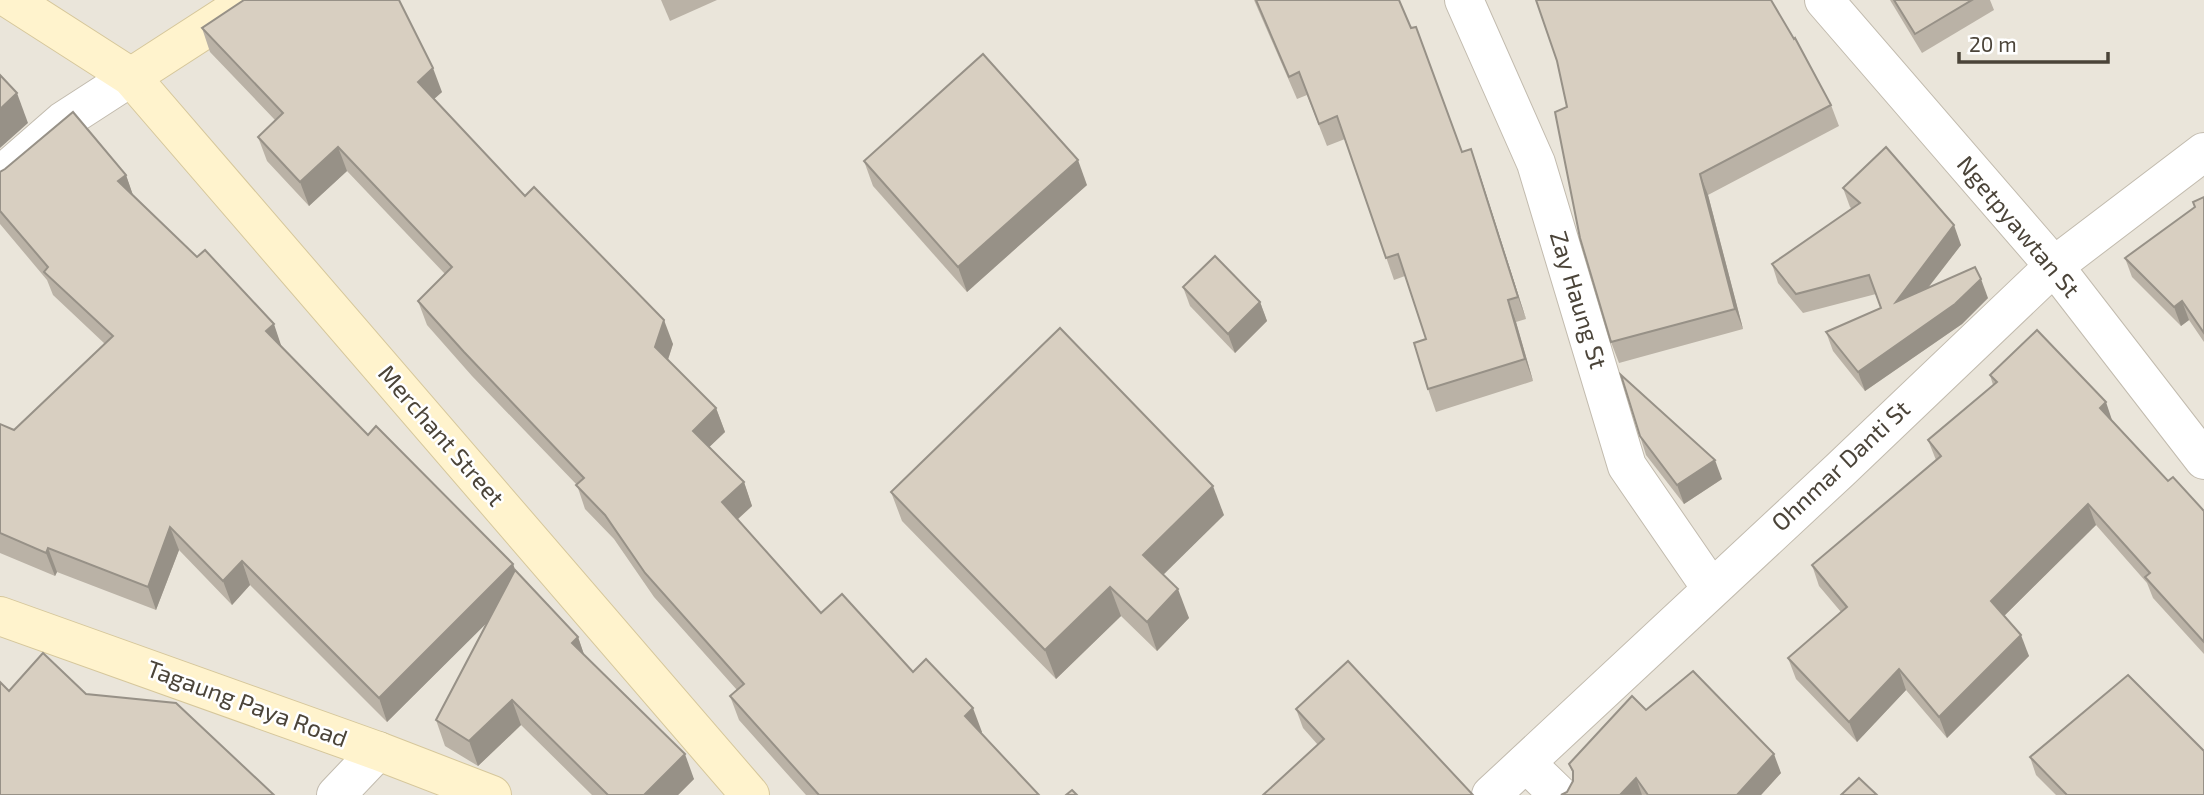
<svg xmlns="http://www.w3.org/2000/svg" width="2204" height="795" viewBox="0 0 2204 795" font-family="'Exo 2',sans-serif">
  <rect width="100%" height="100%" fill="#f6f3ec"/>
  <rect fill="#eae5da" x="0" y="0" width="2204" height="795"/>
  <g fill="none" stroke-linecap="round" stroke-linejoin="round">
    <defs>
      <g id="street">
        <polyline points="1464,0 1536,163 1627,466 1711,588"/>
        <polyline points="1824,0 2054,266 2204,460"/>
        <polyline points="0,176 63,121 131,77"/>
        <polyline points="1526,763 1559,795"/>
        <polyline points="336,795 378,751"/>
        <polyline points="1491,795 1840,470 2054,266 2204,152"/>
      </g>
      <g id="secondary">
        <polyline points="11,0 131,77 750,795"/>
        <polyline points="131,77 250,0"/>
        <polyline points="0,616 378,751 492,795"/>
      </g>
    </defs>
    <use href="#street" stroke="#c2bbae" stroke-width="40"/>
    <use href="#secondary" stroke="#d6c79b" stroke-width="40"/>
    <use href="#street" stroke="#fff" stroke-width="38"/>
    <use href="#secondary" stroke="#fff3cd" stroke-width="38"/>
  </g>
  <g fill="#bab2a6">
    <polygon points="661,0 717,0 670,21"/>
    <polygon points="1254,0 1399,0 1462,152 1471,149 1479,172 1526,319 1516,322 1533,381 1436,412 1428,389 1426,339 1405,276 1394,280 1345,139 1327,146 1307,95 1297,99"/>
    <polygon points="1890,0 1990,0 1994,10 1922,53"/>
    <polygon points="202,28 442,92 434,99 525,196 673,344 668,360 716,408 725,432 709,447 744,482 752,506 737,520 821,613 913,672 982,732 981,733 1039,795 806,795 739,720 730,696 737,690 654,597 614,539 585,509 577,485 472,376 427,325 418,301 445,274 347,171 309,206 267,161 258,137 275,120 210,52"/>
    <polygon points="1557,61 1831,105 1839,126 1708,195 1743,329 1619,363 1611,342 1567,107"/>
    <polygon points="864,161 1087,185 967,292 873,186"/>
    <polygon points="0,172 126,175 133,196 368,435 513,564 515,570 578,637 584,655 694,779 678,795 592,795 521,725 478,766 445,746 436,720 487,622 387,722 250,585 232,605 179,550 156,610 57,572 55,576 0,553 0,424 14,430 105,344 53,295 47,280 0,224"/>
    <polygon points="1843,188 1961,245 1928,288 1988,298 1962,324 1865,391 1833,351 1826,332 1881,308 1876,294 1803,313 1778,283 1772,264 1852,209 1850,207"/>
    <polygon points="2204,197 2204,342 2189,320 2181,326 2132,277 2125,258 2195,207"/>
    <polygon points="1183,287 1260,302 1267,321 1235,353 1190,306"/>
    <polygon points="1990,375 2113,421 2168,481 2204,511 2204,654 2153,598 2147,583 2096,525 2004,616 2029,656 1947,738 1906,690 1857,742 1796,679 1788,658 1841,612 1819,586 1812,565 1936,460 1928,440 1993,385"/>
    <polygon points="1640,436 1722,479 1684,504 1646,455"/>
    <polygon points="891,492 1224,515 1163,574 1189,618 1157,651 1121,616 1056,679 902,521"/>
    <polygon points="1296,709 1473,795 1318,745 1303,728"/>
    <polygon points="1646,710 1781,773 1761,795 1561,795 1567,792 1573,781 1573,774 1569,764"/>
    <polygon points="2030,757 2204,795 2056,795 2036,775"/>
  </g>
  <g fill="#979187">
    <polygon points="433,68 442,92 426,106 418,82"/>
    <polygon points="17,93 28,123 0,148 0,109"/>
    <polygon points="338,147 347,171 309,206 300,182"/>
    <polygon points="1471,149 1479,172 1526,319 1518,297"/>
    <polygon points="1078,160 1087,185 967,292 958,267"/>
    <polygon points="1700,174 1708,195 1743,329 1735,309"/>
    <polygon points="126,175 134,198 118,181"/>
    <polygon points="1954,225 1961,245 1902,321 1896,302"/>
    <polygon points="1981,279 1988,298 1962,324 1865,391 1858,372"/>
    <polygon points="1508,300 1516,322 1533,381 1525,359"/>
    <polygon points="2182,301 2189,320 2181,326 2174,307"/>
    <polygon points="1260,302 1267,321 1235,353 1228,334"/>
    <polygon points="664,320 673,344 664,371 655,347"/>
    <polygon points="274,324 282,348 266,331"/>
    <polygon points="2106,402 2113,423 2100,408"/>
    <polygon points="716,408 725,432 701,455 693,431"/>
    <polygon points="1715,460 1722,479 1684,504 1677,485"/>
    <polygon points="744,482 752,506 730,526 722,502"/>
    <polygon points="1213,486 1224,515 1154,584 1143,555"/>
    <polygon points="2088,504 2096,525 1998,622 1991,601"/>
    <polygon points="170,527 179,550 156,610 148,587"/>
    <polygon points="48,548 57,572 55,576 46,553"/>
    <polygon points="242,561 250,585 232,605 223,581"/>
    <polygon points="513,564 522,588 387,722 379,698"/>
    <polygon points="1110,587 1121,616 1056,679 1045,650"/>
    <polygon points="1178,589 1189,618 1157,651 1147,622"/>
    <polygon points="2021,635 2029,656 1947,738 1939,717"/>
    <polygon points="578,637 587,663 572,643"/>
    <polygon points="1899,669 1906,690 1857,742 1849,722"/>
    <polygon points="512,700 521,725 478,766 469,741"/>
    <polygon points="973,708 982,732 973,740 965,716"/>
    <polygon points="685,754 694,779 678,795 644,795"/>
    <polygon points="1774,754 1781,773 1761,795 1737,795"/>
    <polygon points="1636,778 1642,795 1620,795"/>
  </g>
  <g fill="#d8cfc1" stroke="#979187" stroke-width="2">
    <polygon points="244,0 399,0 433,68 418,82 525,196 534,187 664,320 655,347 716,408 693,431 744,482 722,502 821,613 842,594 913,672 926,659 973,708 965,716 1039,795 819,795 730,696 744,684 645,573 605,515 576,485 584,478 464,352 418,301 452,267 338,147 300,182 258,137 283,113 202,28"/>
    <polygon points="1256,0 1399,0 1411,28 1416,27 1462,152 1471,149 1518,297 1508,300 1525,359 1428,389 1414,343 1426,339 1398,254 1386,258 1337,116 1319,124 1299,72 1289,77"/>
    <polygon points="1536,0 1771,0 1794,39 1795,38 1831,105 1700,174 1735,309 1611,342 1580,238 1555,112 1567,107 1557,61"/>
    <polygon points="1894,0 1972,0 1915,34"/>
    <polygon points="983,54 1078,160 958,267 864,161"/>
    <polygon points="0,75 17,93 0,109"/>
    <polygon points="73,112 126,175 118,181 197,257 205,250 274,324 266,331 368,435 376,426 513,564 379,698 242,561 223,581 170,527 148,587 48,548 46,553 0,533 0,424 14,430 113,336 44,272 48,267 0,211 0,172 5,169"/>
    <polygon points="1886,147 1954,225 1896,302 1975,267 1981,279 1955,304 1858,372 1826,332 1881,308 1869,275 1796,294 1772,264 1860,203 1843,188"/>
    <polygon points="2204,197 2204,333 2182,301 2174,307 2125,258 2195,207 2193,202"/>
    <polygon points="1215,256 1260,302 1228,334 1183,287"/>
    <polygon points="1060,328 1213,486 1143,555 1178,589 1147,622 1110,587 1045,650 891,492"/>
    <polygon points="2037,330 2106,402 2100,408 2168,481 2173,477 2204,511 2204,642 2145,577 2150,573 2088,504 1991,601 2021,635 1939,717 1899,669 1849,722 1788,658 1847,607 1812,565 1941,456 1928,440 1997,382 1990,375"/>
    <polygon points="1621,375 1715,460 1677,485 1640,436"/>
    <polygon points="515,570 578,637 572,643 685,754 644,795 608,795 512,700 469,741 436,720"/>
    <polygon points="43,653 86,694 176,703 274,795 0,795 0,682 9,691"/>
    <polygon points="1348,661 1473,795 1263,795 1324,739 1296,709"/>
    <polygon points="1693,671 1774,754 1737,795 1648,795 1636,778 1620,795 1561,795 1567,792 1573,781 1573,771 1569,764 1632,696 1646,710"/>
    <polygon points="2128,675 2204,751 2204,795 2067,795 2030,757"/>
    <polygon points="1859,778 1877,795 1841,795"/>
    <polygon points="1072,790 1077,795 1066,795"/>
  </g>
  <g text-anchor="middle" stroke-width="5" stroke-linejoin="round" paint-order="stroke">
    <g font-size="24" fill="#4b4439" stroke="#fff">
      <text transform="translate(2018 227) rotate(50)" y="8">Ngetpyawtan St</text>
      <text transform="translate(1578 300) rotate(73)" y="8">Zay Haung St</text>
      <text transform="translate(441 436) rotate(49)" y="8">Merchant Street</text>
      <text transform="translate(1841 466) rotate(-43)" y="8">Ohnmar Danti St</text>
      <text transform="translate(247 704) rotate(20)" y="8">Tagaung Paya Road</text>
    </g>
  </g>
  <path d="M1959 52v10h149v-10" fill="none" stroke="#4b4439" stroke-width="3.5"/>
  <text x="1969" y="52" font-size="21" fill="#4b4439" stroke="#ffffff" stroke-width="5" paint-order="stroke">20 m</text>
</svg>
